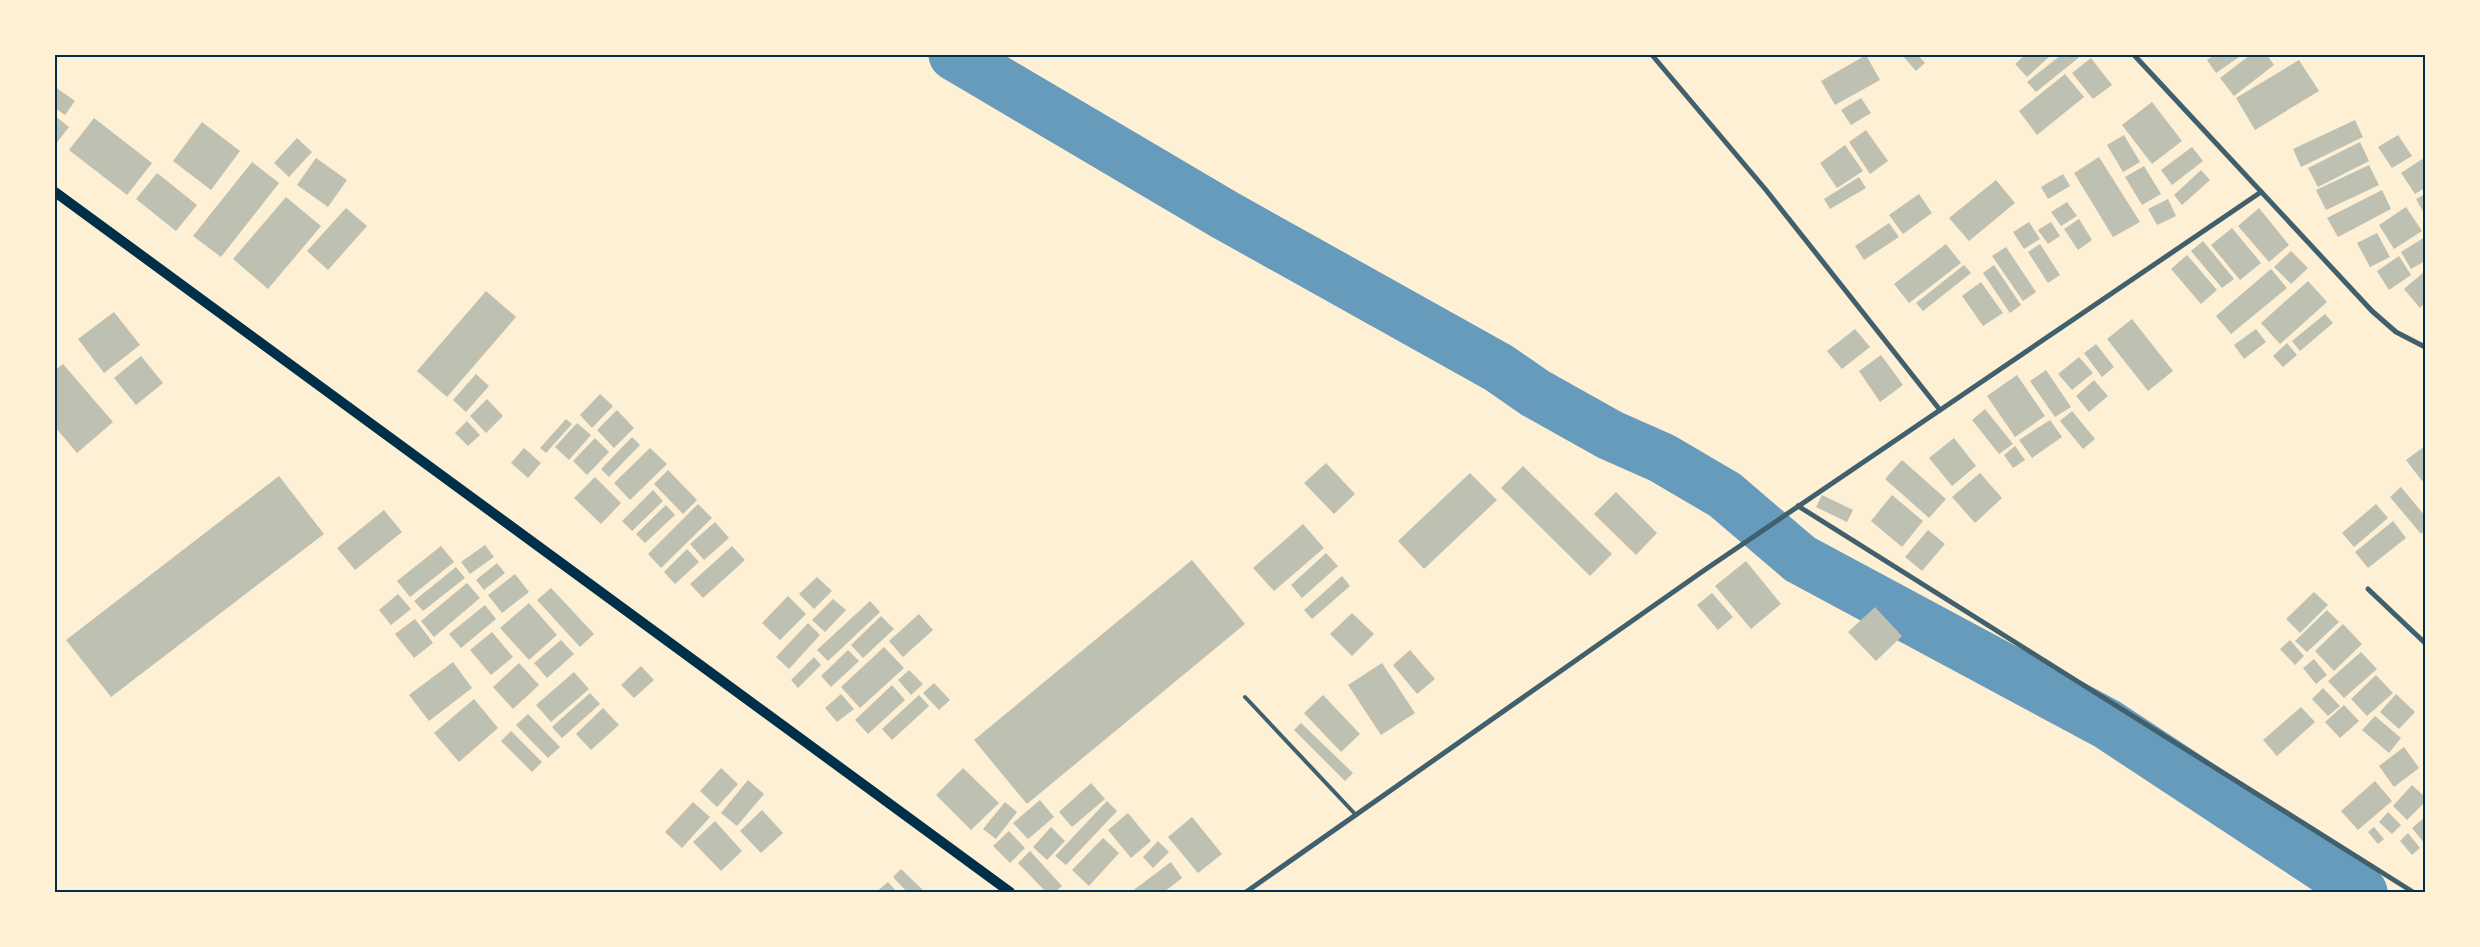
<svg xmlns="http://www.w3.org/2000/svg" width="2480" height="947" viewBox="0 0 2480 947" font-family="Quicksand,sans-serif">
  <rect width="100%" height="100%" fill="#fdf0d5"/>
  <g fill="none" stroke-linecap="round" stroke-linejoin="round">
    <polyline stroke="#669bbc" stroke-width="51" points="954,55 1225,215 1499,368 1535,393 1610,435 1662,458 1725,495 1800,559 2107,724 2362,892"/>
  </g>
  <g fill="#bec0b2">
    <polygon points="1866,55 1880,80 1835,105 1821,81"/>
    <polygon points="1902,55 1918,55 1925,63 1916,71"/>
    <polygon points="2025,55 2051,55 2027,77 2015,64"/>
    <polygon points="2061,55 2082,55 2036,92 2027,82"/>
    <polygon points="2214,55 2242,55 2216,73 2207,60"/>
    <polygon points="2250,55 2267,55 2274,65 2234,96 2220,78"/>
    <polygon points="2091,58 2112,85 2093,99 2072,73"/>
    <polygon points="2299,60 2319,91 2255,130 2236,98"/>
    <polygon points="2065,74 2084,97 2037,135 2019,111"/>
    <polygon points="55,87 75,101 65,115 55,108"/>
    <polygon points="1861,98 1871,113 1851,125 1841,110"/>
    <polygon points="2152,102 2182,141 2152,164 2122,125"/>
    <polygon points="55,116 69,127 55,145"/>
    <polygon points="94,118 152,163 127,195 69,150"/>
    <polygon points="2355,120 2363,137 2301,167 2293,149"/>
    <polygon points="202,122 240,151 211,190 173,161"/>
    <polygon points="1866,130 1888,161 1870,174 1849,142"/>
    <polygon points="2124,135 2140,162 2123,172 2107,145"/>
    <polygon points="2398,135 2412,156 2392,168 2378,147"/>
    <polygon points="297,138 312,152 289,177 274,163"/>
    <polygon points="2360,142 2369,161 2318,187 2308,168"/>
    <polygon points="1845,145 1863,171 1837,188 1820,163"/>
    <polygon points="2192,147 2203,161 2172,185 2161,170"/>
    <polygon points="2099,157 2140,222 2113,237 2074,173"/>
    <polygon points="316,158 347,180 328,207 297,185"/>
    <polygon points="2422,159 2425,164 2425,188 2415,194 2401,173"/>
    <polygon points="252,162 279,183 221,257 193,236"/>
    <polygon points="2369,165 2379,185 2326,210 2316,190"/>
    <polygon points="2144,166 2161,194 2142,205 2125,177"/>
    <polygon points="2201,170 2210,180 2182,205 2174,195"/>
    <polygon points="157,173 197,205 176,231 136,199"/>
    <polygon points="2063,174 2070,186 2048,199 2041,187"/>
    <polygon points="1859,177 1866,188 1830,209 1824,199"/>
    <polygon points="1996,180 2015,203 1969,241 1949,218"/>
    <polygon points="2382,190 2391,209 2338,237 2327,218"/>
    <polygon points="1919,194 1932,213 1903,234 1889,215"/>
    <polygon points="2425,194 2425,215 2416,199"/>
    <polygon points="286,197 321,226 268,289 233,259"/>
    <polygon points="2168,199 2176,216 2157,225 2148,209"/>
    <polygon points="2067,202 2077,216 2061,226 2051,212"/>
    <polygon points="2406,207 2422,231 2394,249 2379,225"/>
    <polygon points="346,208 367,226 328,270 307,251"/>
    <polygon points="2259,208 2289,245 2269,262 2238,226"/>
    <polygon points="2079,219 2092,240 2078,250 2064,229"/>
    <polygon points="2029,222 2040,239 2024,249 2013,232"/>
    <polygon points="2051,222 2060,236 2048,244 2038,230"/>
    <polygon points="1889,223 1899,237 1864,260 1855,246"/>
    <polygon points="2232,228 2261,263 2240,280 2211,245"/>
    <polygon points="2377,233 2390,257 2370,267 2357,243"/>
    <polygon points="2425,237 2425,261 2411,269 2401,252"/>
    <polygon points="2203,241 2234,279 2222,288 2191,251"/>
    <polygon points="1946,244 1961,263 1909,303 1894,284"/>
    <polygon points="2040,244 2060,275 2048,283 2028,252"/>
    <polygon points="2006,247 2036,292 2023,301 1992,256"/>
    <polygon points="2291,251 2308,268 2291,284 2274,267"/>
    <polygon points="2187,255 2217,290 2201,304 2171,269"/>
    <polygon points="2399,256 2411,275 2389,290 2377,271"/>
    <polygon points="1964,265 1971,273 1923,311 1916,303"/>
    <polygon points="1994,265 2021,305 2010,313 1983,273"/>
    <polygon points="2271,269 2287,288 2231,334 2216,316"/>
    <polygon points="2425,271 2425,303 2420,308 2404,289"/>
    <polygon points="2308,281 2327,302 2280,344 2261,323"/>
    <polygon points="1981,282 2003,313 1983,326 1962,296"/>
    <polygon points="486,291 516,317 447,397 417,371"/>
    <polygon points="114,312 140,345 104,373 78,339"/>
    <polygon points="2325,314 2333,323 2300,351 2292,341"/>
    <polygon points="2132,319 2173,371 2148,391 2107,339"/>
    <polygon points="1855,329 1870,347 1842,369 1827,351"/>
    <polygon points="2256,329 2266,342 2244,359 2234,345"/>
    <polygon points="2287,343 2297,355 2283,367 2273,356"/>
    <polygon points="2096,344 2114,367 2102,377 2084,353"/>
    <polygon points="1881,355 1903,385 1880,402 1859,371"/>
    <polygon points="141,356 163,383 136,405 114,378"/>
    <polygon points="2079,357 2093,373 2072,390 2058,374"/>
    <polygon points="63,364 113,422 77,453 55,427 55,370"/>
    <polygon points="2046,370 2071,407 2055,417 2030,381"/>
    <polygon points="476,374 489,386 466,412 453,400"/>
    <polygon points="2017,375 2045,416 2015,437 1987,396"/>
    <polygon points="2094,380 2108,396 2089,412 2076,396"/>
    <polygon points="600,394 613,406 592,428 580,415"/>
    <polygon points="487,399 503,416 486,433 470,416"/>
    <polygon points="1985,409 2013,444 1999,454 1972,420"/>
    <polygon points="617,410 634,428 614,448 597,430"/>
    <polygon points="2072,411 2095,439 2083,449 2060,421"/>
    <polygon points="566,419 572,424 546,453 540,448"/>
    <polygon points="2050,420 2062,437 2032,458 2019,440"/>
    <polygon points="467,421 480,435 468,446 455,433"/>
    <polygon points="577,423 591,435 569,460 555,447"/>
    <polygon points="632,437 640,445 609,477 601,469"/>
    <polygon points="595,438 609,452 587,475 573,461"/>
    <polygon points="1954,438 1976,466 1952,486 1929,458"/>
    <polygon points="2015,446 2025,460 2013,468 2004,455"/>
    <polygon points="2425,446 2425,479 2422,481 2406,460"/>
    <polygon points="524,448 541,463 528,478 511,463"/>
    <polygon points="650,448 667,464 630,500 614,483"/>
    <polygon points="1902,460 1946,499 1929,518 1885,479"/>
    <polygon points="1326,463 1355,494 1334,514 1304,483"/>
    <polygon points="1523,466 1612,554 1590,576 1501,488"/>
    <polygon points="668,470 697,500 683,514 654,484"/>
    <polygon points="1470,473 1497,500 1424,569 1398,541"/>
    <polygon points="1980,473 2002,498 1975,523 1952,497"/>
    <polygon points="279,476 324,534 111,697 66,640"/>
    <polygon points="595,477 621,503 601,524 574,498"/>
    <polygon points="2401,487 2425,516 2425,530 2421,534 2390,497"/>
    <polygon points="653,490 663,501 632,531 622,521"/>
    <polygon points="1616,492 1657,533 1636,555 1594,514"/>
    <polygon points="1822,495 1853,510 1847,522 1816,507"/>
    <polygon points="1892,495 1923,521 1902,547 1871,521"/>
    <polygon points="698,504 712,518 661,568 648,554"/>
    <polygon points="2376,504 2388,518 2354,547 2342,533"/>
    <polygon points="666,505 675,515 645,543 636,534"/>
    <polygon points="384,510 402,532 355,570 337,548"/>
    <polygon points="2393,521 2406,538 2368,568 2355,552"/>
    <polygon points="715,522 729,538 704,560 690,544"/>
    <polygon points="1303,524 1324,548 1274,591 1253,568"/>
    <polygon points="1928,530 1945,544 1922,571 1905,557"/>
    <polygon points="485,545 494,557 470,574 461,562"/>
    <polygon points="441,546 454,562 410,597 397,581"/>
    <polygon points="732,546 745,560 703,598 690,584"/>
    <polygon points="687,549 699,562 675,584 664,572"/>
    <polygon points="1326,553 1338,566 1302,598 1291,585"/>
    <polygon points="1192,560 1245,624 1027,804 974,740"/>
    <polygon points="1746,561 1781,604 1751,629 1715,586"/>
    <polygon points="497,563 505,573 484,590 476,580"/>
    <polygon points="456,567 465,578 423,611 414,601"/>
    <polygon points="515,574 529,592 502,613 488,595"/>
    <polygon points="1342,576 1350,586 1312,619 1304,610"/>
    <polygon points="817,577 832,591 814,609 799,594"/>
    <polygon points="467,583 480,598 434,637 421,621"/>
    <polygon points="551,588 594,634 580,647 537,600"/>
    <polygon points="2314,592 2328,605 2300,633 2286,619"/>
    <polygon points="1712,593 1733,617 1718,630 1697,605"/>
    <polygon points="398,594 411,609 391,625 379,610"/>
    <polygon points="788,596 806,614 780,640 762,623"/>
    <polygon points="833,599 846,610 825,632 812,620"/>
    <polygon points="870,601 880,612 828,661 817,650"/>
    <polygon points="529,603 557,635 529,660 500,628"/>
    <polygon points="485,605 496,619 461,648 449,634"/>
    <polygon points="1875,607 1902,636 1876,661 1848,632"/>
    <polygon points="2327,610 2339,622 2307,652 2295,641"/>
    <polygon points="1352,613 1374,634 1352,656 1330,634"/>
    <polygon points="919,614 933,630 903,657 889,641"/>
    <polygon points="881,616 894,629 863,658 851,645"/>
    <polygon points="415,619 433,643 414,658 395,634"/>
    <polygon points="808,623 820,635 789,669 776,657"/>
    <polygon points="2343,624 2362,644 2334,671 2315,651"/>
    <polygon points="492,632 513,657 491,675 470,650"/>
    <polygon points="561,640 574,654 547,678 534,663"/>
    <polygon points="2290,640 2304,656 2295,665 2280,649"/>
    <polygon points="884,647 904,668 860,708 841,687"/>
    <polygon points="848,650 859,661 831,687 821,676"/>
    <polygon points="1410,650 1435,679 1417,694 1393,665"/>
    <polygon points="2361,652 2377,669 2344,698 2328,681"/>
    <polygon points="814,657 821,665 798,688 791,680"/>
    <polygon points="2314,659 2327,675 2316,684 2303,668"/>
    <polygon points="453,662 472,688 429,721 409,695"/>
    <polygon points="519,663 539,685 513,709 493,687"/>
    <polygon points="1382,663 1415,713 1381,735 1348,685"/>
    <polygon points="641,666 654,680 634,698 621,685"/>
    <polygon points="909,670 923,684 911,695 898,680"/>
    <polygon points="574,672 589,689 551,722 536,705"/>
    <polygon points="2376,675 2393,693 2367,716 2351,699"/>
    <polygon points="934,683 950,700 939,710 923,693"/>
    <polygon points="892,685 905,700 868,734 855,720"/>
    <polygon points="2323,688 2340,706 2328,716 2312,699"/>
    <polygon points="590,693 600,704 562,738 552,727"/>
    <polygon points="841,694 854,709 837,722 825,708"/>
    <polygon points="2396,694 2415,712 2399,729 2380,712"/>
    <polygon points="919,695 929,706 892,740 882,729"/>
    <polygon points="1323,695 1360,734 1341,752 1304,713"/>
    <polygon points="474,699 498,728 459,762 434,733"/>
    <polygon points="2344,705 2359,721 2340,738 2325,722"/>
    <polygon points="2301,707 2315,722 2277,756 2263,740"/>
    <polygon points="603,708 619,725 591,750 576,734"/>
    <polygon points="528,714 560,747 548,758 516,725"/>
    <polygon points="2375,716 2401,738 2389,753 2362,730"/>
    <polygon points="1301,723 1353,773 1345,781 1294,730"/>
    <polygon points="511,731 542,762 532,772 501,741"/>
    <polygon points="2404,747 2419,768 2394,787 2379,766"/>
    <polygon points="721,768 738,784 717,807 700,791"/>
    <polygon points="963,768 999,803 971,830 936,795"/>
    <polygon points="748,780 764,794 737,826 721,813"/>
    <polygon points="2375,781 2392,801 2358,830 2341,811"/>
    <polygon points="1091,783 1105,799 1072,827 1059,812"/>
    <polygon points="2412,785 2425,797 2425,802 2407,820 2393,806"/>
    <polygon points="1040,800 1054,817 1028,839 1013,823"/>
    <polygon points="1107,801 1117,811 1066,865 1055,856"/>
    <polygon points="693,802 710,817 682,848 665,832"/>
    <polygon points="1005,802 1017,812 996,839 983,829"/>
    <polygon points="762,810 783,833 761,853 740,831"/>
    <polygon points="2388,812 2401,825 2392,834 2379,822"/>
    <polygon points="1128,813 1151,841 1131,858 1108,830"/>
    <polygon points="1192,817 1222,854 1198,873 1168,837"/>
    <polygon points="2425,817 2425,844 2412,828"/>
    <polygon points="715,821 742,851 721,871 693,842"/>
    <polygon points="1051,827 1065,841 1047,860 1033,847"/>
    <polygon points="2374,827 2384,839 2378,844 2368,832"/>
    <polygon points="1009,831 1025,848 1010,863 993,846"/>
    <polygon points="2408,833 2420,848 2412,855 2400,841"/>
    <polygon points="1103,838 1119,853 1089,886 1072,870"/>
    <polygon points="1158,841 1169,852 1153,868 1143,857"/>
    <polygon points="1030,851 1062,886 1055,892 1046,892 1018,863"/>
    <polygon points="1171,862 1182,878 1164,892 1131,892"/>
    <polygon points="901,869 925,892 907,892 893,877"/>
    <polygon points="888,882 897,892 876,892"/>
  </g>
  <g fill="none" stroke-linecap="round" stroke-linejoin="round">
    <polyline stroke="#3f606c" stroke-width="4" points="1245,697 1356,815"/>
    <g stroke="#3f606c" stroke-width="5">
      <polyline points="1652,55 1766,190 1940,410"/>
      <polyline points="2134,55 2372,311 2396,332 2425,347"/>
      <polyline points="1798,506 2413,892"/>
      <polyline points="2368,589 2425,643"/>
      <polyline points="1246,892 1706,569 2261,192"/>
    </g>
    <polyline stroke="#003049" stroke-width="10" points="55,192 1010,892"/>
  </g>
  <rect width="2480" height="947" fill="none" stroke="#fdf0d5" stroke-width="112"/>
  <rect x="56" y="56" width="2368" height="835" fill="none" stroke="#003049" stroke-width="2"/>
</svg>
